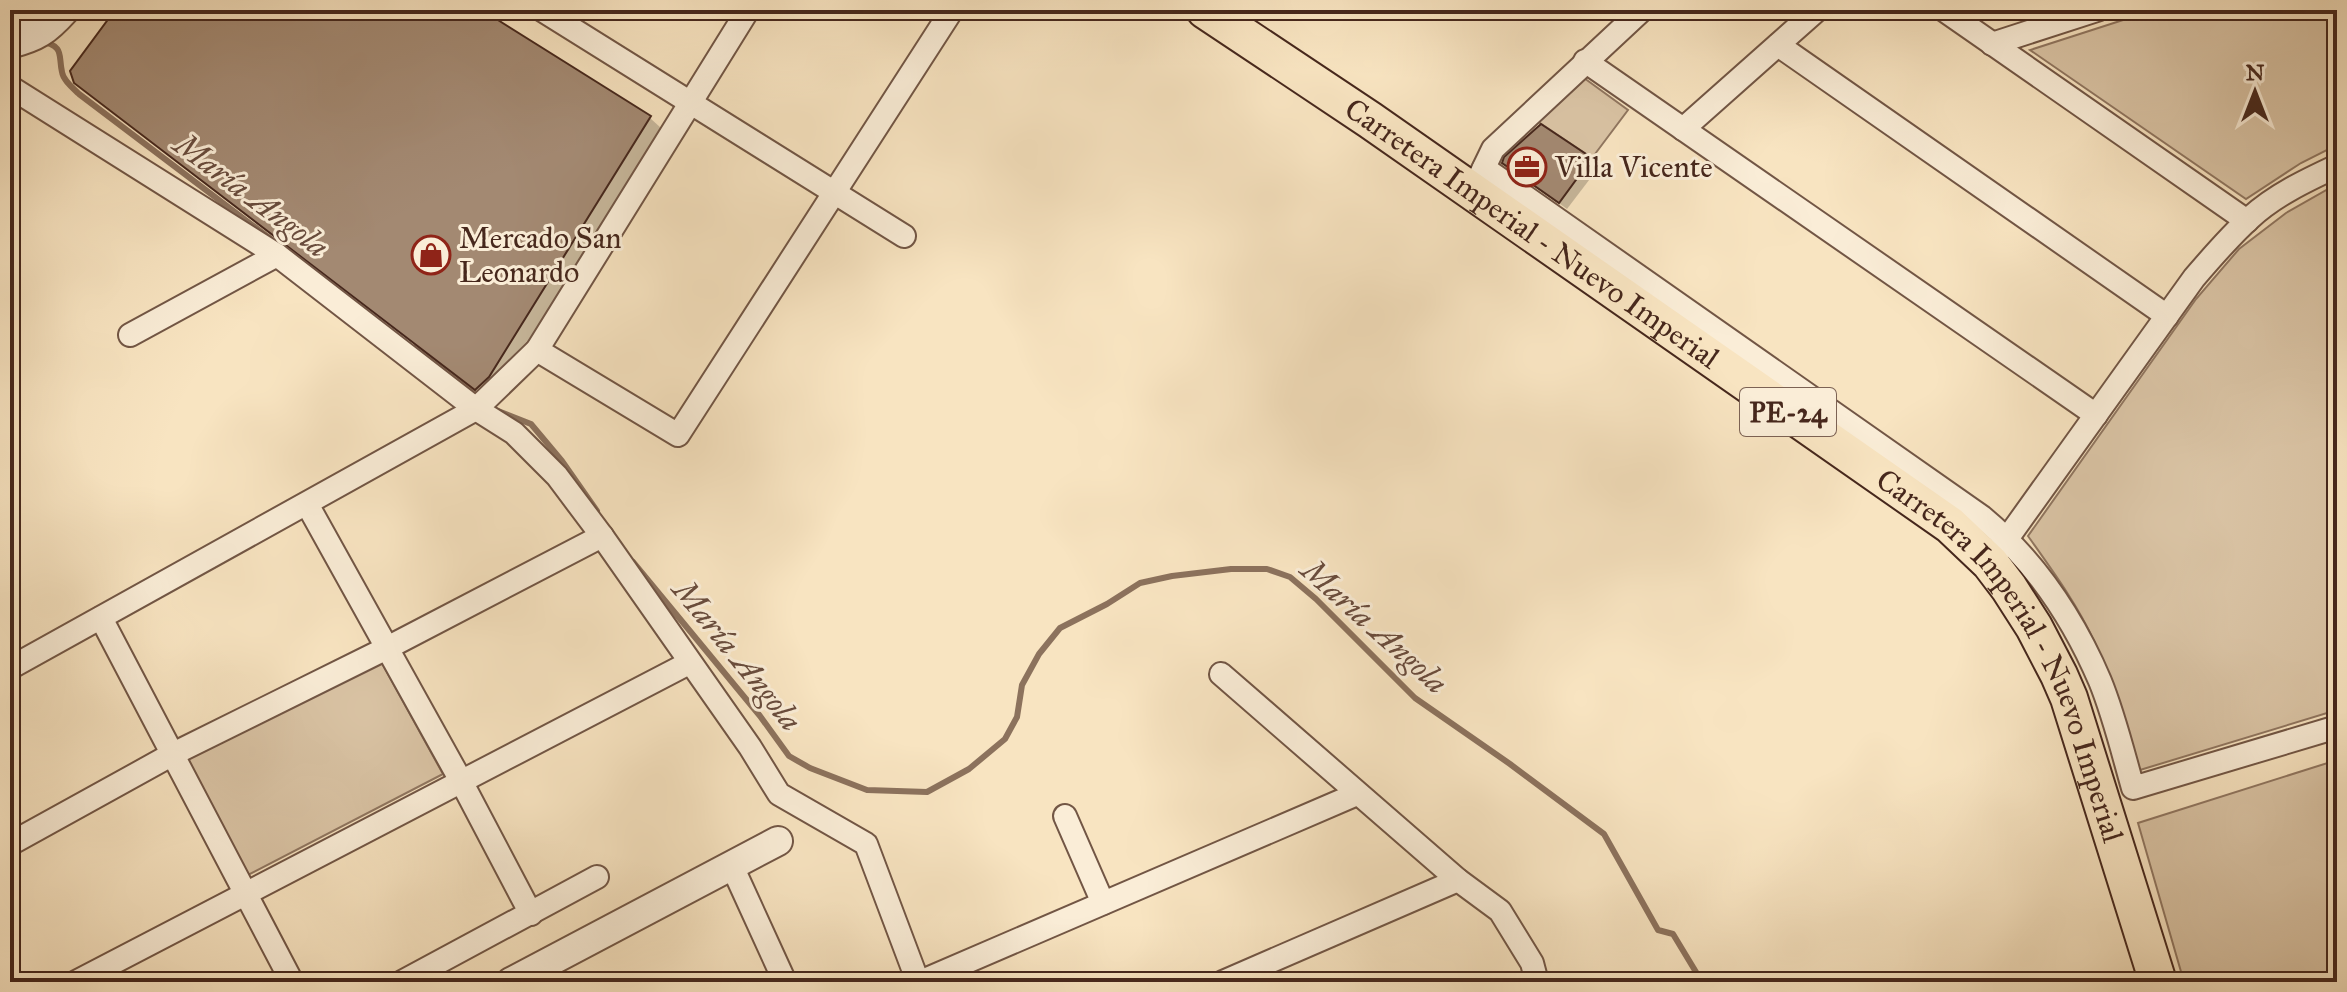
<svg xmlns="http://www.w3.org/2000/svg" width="2347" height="992" viewBox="0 0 2347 992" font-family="'IM FELL Great Primer',serif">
  <rect width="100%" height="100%" fill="#f8e4c1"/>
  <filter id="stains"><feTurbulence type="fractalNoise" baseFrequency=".0025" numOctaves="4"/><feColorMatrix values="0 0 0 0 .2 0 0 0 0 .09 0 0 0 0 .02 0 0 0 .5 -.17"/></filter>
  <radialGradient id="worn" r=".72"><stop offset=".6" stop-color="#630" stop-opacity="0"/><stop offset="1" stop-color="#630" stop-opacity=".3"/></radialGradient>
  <g fill="#dac4a5" stroke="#907660" stroke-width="2">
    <polygon points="2154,10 2337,10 2337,145 2301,163 2246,199 2030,50"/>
    <polygon points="1584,78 1628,110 1592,158 1537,121"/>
    <path d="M2337,184V710L2140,770C2126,727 2114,682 2094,641C2077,604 2052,570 2028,536L2196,299L2239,249L2286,213Z"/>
    <polygon points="378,656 443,774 248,875 185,758"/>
    <polygon points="2337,760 2337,982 2184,982 2138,823"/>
  </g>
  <g fill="#0003">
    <polygon points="117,10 479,10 650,118 661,128 499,388 486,400 87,93"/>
    <polygon points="1541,126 1599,167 1567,209 1504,163"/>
    <polygon points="10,438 16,449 10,452"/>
  </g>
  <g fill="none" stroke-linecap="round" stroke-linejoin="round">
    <g stroke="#8c725d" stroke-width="6">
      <path d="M41,41C65,47 58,54 62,72C63,80 73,88 79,94L272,240"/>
      <polyline points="415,348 482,399"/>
      <polyline points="498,411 531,424 562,461 597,511"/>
      <polyline points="633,562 760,716 789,756 810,768 867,790 927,792 969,769 1005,739 1017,717 1022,685 1039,654 1060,628 1107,604 1140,583 1172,576 1231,569 1267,569 1290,577 1316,599 1415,698 1510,764 1604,834 1658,930 1673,934 1702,982"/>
    </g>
  </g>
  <g fill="#a38972" stroke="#46271c" stroke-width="2">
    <polygon points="115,10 482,10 651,116 489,377 475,390 74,83 70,71"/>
    <polygon points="1541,124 1592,158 1559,203 1502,163 1504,157"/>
  </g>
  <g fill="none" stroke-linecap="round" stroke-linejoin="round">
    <defs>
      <g id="minor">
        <polyline points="542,10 904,236"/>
        <polyline points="1944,10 2247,221"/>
        <polyline points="1992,44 2097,10"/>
        <polyline points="1778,45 2167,316"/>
        <polyline points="1585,61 2096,415"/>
        <polyline points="10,87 277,255 476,409 514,433 557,476 602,536 750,747 779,794 866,844 918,982"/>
        <polyline points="1683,129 1817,10"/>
        <path d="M1484,168L1982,517C2035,561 2073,618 2100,681C2114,715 2123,753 2133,788L2337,727"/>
        <polyline points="1478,180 1493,149 1642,10"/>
        <polyline points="130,335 277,255"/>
        <polyline points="537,350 678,435 952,10"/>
        <polyline points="307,504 461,781 531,914"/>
        <path d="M1999,550L2194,278C2212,257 2230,236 2250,218C2275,195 2307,180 2337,166"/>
        <polyline points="101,618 292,982"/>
        <polyline points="10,668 476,409 537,350 748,10"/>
        <polyline points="1221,674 1458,880 1500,911 1532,963 1537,982"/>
        <polyline points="1065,816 1103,903"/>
        <polyline points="10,844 171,755 387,648 602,536"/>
        <polyline points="732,866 785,982"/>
        <polyline points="76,982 689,663"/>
        <polyline points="402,982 597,877"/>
        <polyline points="920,982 1357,794"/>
        <polyline points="1223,982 1458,880"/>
      </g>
      <g id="tertiary">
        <polyline points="10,24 31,10"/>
        <path d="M10,44C37,37 46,31 65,10"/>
        <polyline points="511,982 778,841"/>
      </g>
      <g id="trunk">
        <path id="s1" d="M1205,10L1370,120L1950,525L1990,563L2009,588L2034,627L2059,675L2069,698L2158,982"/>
      </g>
    </defs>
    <use href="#minor" stroke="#725645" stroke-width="26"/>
    <use href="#tertiary" stroke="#725645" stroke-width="32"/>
    <use href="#trunk" stroke="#46271c" stroke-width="40"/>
    <use href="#minor" stroke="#faedd7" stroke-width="22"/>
    <use href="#tertiary" stroke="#faedd7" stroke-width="28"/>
    <use href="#trunk" stroke="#f8e4c1" stroke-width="36"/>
  </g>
  <defs>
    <symbol id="office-ring" viewBox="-11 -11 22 22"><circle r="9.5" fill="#faedd7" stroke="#8f2418" stroke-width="1.5"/><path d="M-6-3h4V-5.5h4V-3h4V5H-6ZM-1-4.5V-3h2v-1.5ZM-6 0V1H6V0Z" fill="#8f2418"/></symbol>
    <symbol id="shop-ring" viewBox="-11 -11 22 22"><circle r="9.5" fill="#faedd7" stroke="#8f2418" stroke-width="1.5"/><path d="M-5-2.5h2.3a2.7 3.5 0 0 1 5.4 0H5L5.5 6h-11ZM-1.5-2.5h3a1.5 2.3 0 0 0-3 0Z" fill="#8f2418"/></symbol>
  </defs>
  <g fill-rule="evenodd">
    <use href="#office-ring" x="1505" y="145" width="44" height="44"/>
    <use href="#shop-ring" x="409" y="233" width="44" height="44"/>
  </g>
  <g text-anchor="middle" stroke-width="6" stroke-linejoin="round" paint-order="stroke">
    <rect fill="#faedd7" stroke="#7c6254" stroke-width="2" x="1740" y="388" width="96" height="48" rx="6"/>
    <g font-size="28" font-weight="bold" fill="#46271c">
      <text x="1788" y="422">PE-24</text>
    </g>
    <g font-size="30" fill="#46271c" stroke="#faedd7" text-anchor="start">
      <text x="1555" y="177">Villa Vicente</text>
      <text x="459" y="248">Mercado San<tspan x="459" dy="34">Leonardo</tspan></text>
    </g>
    <g font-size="30" fill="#46271c" stroke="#faedd7">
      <text dy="10" stroke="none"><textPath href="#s1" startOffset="396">Carretera Imperial - Nuevo Imperial</textPath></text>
      <text dy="10" stroke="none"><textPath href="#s1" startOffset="1044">Carretera Imperial - Nuevo Imperial</textPath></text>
    </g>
    <g font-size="32" font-style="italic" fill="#694c3d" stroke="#faedd7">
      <text transform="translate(252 195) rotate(37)" y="11">María Angola</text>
      <text transform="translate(1375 626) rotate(42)" y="11">María Angola</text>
      <text transform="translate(738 655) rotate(51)" y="11">María Angola</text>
    </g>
  </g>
  <rect width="2347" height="992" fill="none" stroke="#f8e4c1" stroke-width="40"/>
  <rect x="12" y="12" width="2323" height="968" fill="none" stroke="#46271c" stroke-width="4"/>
  <rect x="20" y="20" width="2307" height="952" fill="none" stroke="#46271c" stroke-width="2"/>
  <g transform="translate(2255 92)" stroke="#faedd7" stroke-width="6" paint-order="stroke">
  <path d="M0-6L14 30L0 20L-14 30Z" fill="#46271c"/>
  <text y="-12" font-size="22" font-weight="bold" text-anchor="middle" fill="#46271c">N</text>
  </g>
  <rect width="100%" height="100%" filter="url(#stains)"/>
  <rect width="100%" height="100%" fill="url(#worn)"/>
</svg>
